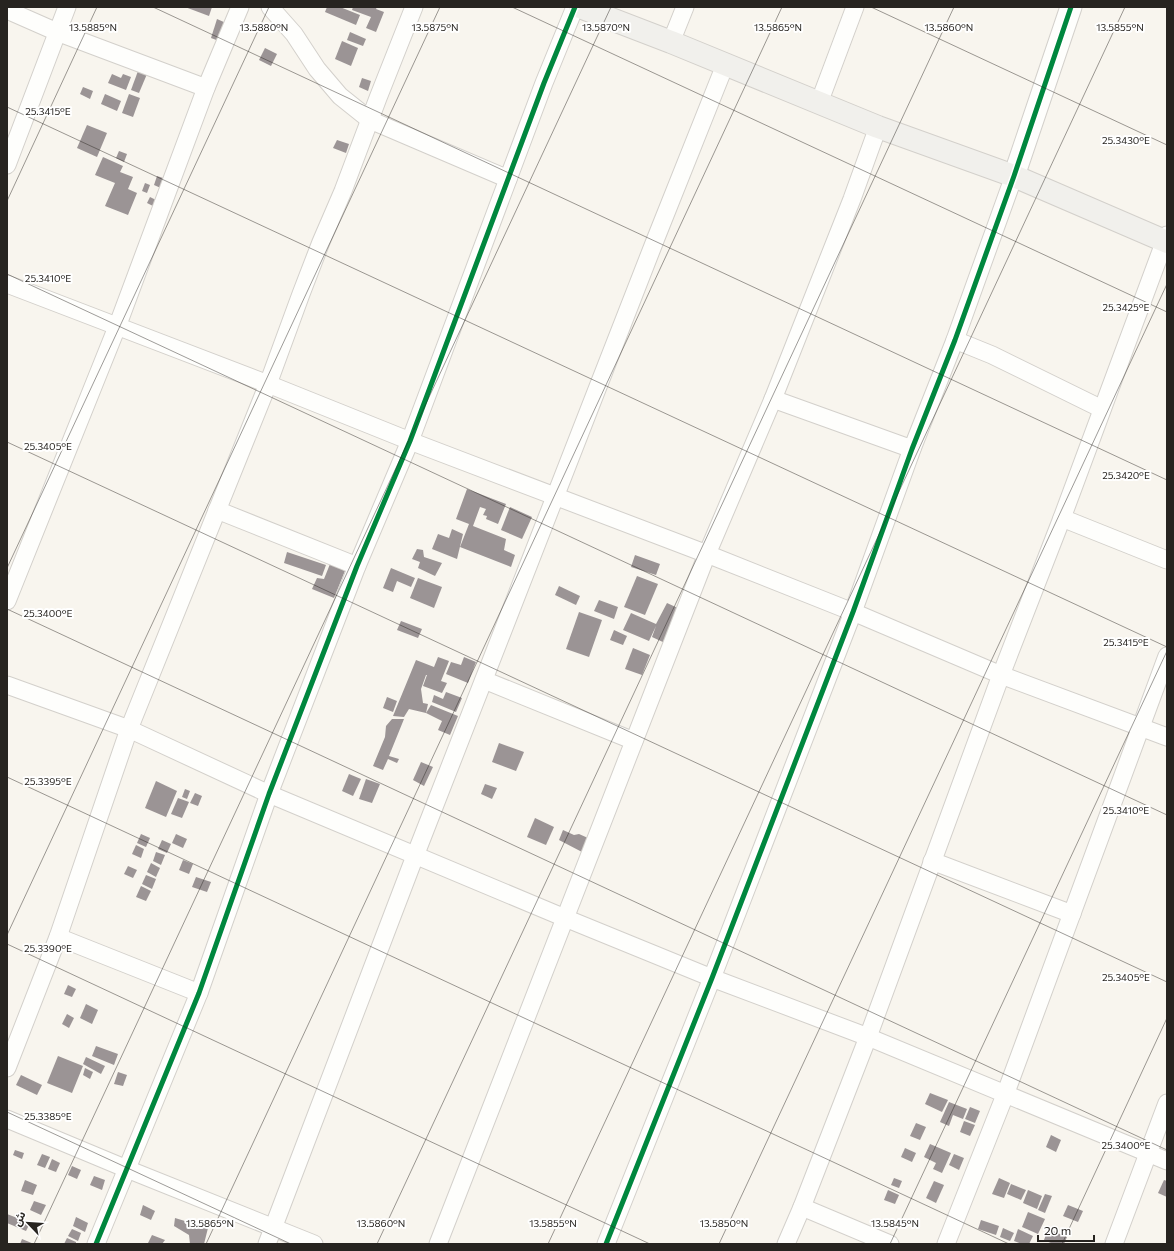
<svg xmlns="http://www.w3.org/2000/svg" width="1174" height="1251" viewBox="0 0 1174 1251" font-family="Commissioner,'Noto Sans Arabic',sans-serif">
  <rect width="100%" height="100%" fill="#f8f5ee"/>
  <g fill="#9b9495">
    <polygon points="185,7 212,7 209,16"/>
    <polygon points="327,7 340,7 360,15 356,25 325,12"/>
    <polygon points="353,7 377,7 376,9 384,12 376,32 366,28 371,17 352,10"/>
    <polygon points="217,19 226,23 219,41 211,38"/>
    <polygon points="350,32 366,39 363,46 347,40"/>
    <polygon points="342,41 358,48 351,66 335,59"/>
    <polygon points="265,48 277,54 271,66 259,60"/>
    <polygon points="138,71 147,74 139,93 131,90"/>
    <polygon points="112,74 121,78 123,74 131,77 126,90 108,83"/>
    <polygon points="362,78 371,81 368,91 359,87"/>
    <polygon points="83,87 93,91 90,99 80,94"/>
    <polygon points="105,94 121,101 117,111 101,104"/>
    <polygon points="129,94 140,98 133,117 122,113"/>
    <polygon points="87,125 107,133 97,157 77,148"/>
    <polygon points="337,140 349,144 346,153 333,148"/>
    <polygon points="119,151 127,154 124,162 116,158"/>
    <polygon points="103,157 123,166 120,172 133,177 128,189 137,193 128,215 105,206 115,183 95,175"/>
    <polygon points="157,176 166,179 163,189 154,185"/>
    <polygon points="145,183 150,185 147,193 142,191"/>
    <polygon points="150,197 158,201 155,207 147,203"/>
    <polygon points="467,489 506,504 498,524 486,519 487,516 483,515 486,509 480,507 473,526 506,539 504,550 515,555 511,567 460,547 469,524 456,519"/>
    <polygon points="510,507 532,517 522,539 501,530"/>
    <polygon points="452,529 463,534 457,559 432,549 438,534 449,538"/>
    <polygon points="417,549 423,550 424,557 442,563 435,576 418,568 420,562 412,559"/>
    <polygon points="287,552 326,565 322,576 284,563"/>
    <polygon points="635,555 660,564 656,575 631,567"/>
    <polygon points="330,564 345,571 334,598 312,589 317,578 324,579"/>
    <polygon points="391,568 415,578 411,587 397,581 393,592 383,588"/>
    <polygon points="637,576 658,584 645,615 624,607"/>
    <polygon points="418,578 442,587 434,608 410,598"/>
    <polygon points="559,586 580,596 576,605 555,595"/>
    <polygon points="599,600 618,607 614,619 594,611"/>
    <polygon points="667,603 680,609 665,643 652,637 656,626 649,641 623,630 631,613 656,624"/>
    <polygon points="579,612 602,620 589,657 566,649"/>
    <polygon points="401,621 422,629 418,638 397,630"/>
    <polygon points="614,630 627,636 623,645 610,640"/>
    <polygon points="633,648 650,655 642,675 625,669"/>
    <polygon points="438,657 449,661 441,681 447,683 442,693 423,686 427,675 426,675 421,689 423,703 428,704 426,713 431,705 458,716 450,735 438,730 442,721 426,713 409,709 404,717 393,716 416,660 434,667"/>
    <polygon points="464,657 476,662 468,683 446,674 451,662 461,665"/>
    <polygon points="446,692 462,698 456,712 432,702 434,695 443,699"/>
    <polygon points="387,697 397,701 393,712 383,708"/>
    <polygon points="392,719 404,719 389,756 399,759 397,763 388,759 383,770 373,766 385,737 386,726"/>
    <polygon points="499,743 524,752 516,771 492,762"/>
    <polygon points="421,762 433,767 424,786 413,780"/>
    <polygon points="349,774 361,779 353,796 342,791"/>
    <polygon points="366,779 380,784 372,803 359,799"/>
    <polygon points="156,781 177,791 166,817 145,808"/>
    <polygon points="485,784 497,788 492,799 481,794"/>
    <polygon points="185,789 190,791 187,799 182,797"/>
    <polygon points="195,793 202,796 198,806 190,803"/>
    <polygon points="178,798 189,802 182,818 171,814"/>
    <polygon points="535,818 554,827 546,845 527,837"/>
    <polygon points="563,830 574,835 579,834 588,838 582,852 559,840"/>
    <polygon points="141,834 150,838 146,847 137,843"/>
    <polygon points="176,834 187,839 183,848 172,843"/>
    <polygon points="162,840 171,844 167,853 158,849"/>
    <polygon points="136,845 144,849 141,858 132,854"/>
    <polygon points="156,852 165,855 161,865 153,861"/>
    <polygon points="183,860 193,864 189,874 179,870"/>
    <polygon points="151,863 160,868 156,877 147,872"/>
    <polygon points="128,866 137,870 133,878 124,874"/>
    <polygon points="146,875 156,879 152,889 142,884"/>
    <polygon points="196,877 211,882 207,892 192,887"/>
    <polygon points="141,886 151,891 146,901 136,897"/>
    <polygon points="68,985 76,989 72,997 64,994"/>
    <polygon points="86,1004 98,1010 92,1024 80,1018"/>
    <polygon points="67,1014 74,1018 69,1028 62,1024"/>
    <polygon points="96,1046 118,1054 114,1065 92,1056"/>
    <polygon points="58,1056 83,1066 72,1093 47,1083"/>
    <polygon points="86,1057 105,1066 101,1074 83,1064"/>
    <polygon points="85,1068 93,1072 90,1079 83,1075"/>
    <polygon points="118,1072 127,1075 123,1086 114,1084"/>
    <polygon points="21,1075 42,1085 37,1095 16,1085"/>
    <polygon points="930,1093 948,1100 942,1112 925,1104"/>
    <polygon points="949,1102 967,1109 963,1119 953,1115 949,1126 940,1122"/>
    <polygon points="970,1107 980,1111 975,1123 965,1119"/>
    <polygon points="964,1121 975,1125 970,1136 960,1132"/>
    <polygon points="916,1123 926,1127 920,1140 910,1136"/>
    <polygon points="1051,1135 1061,1140 1056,1152 1046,1147"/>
    <polygon points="930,1144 951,1153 942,1173 933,1169 936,1163 924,1157"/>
    <polygon points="905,1148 916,1153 912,1162 901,1157"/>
    <polygon points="15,1150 24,1153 22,1159 13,1155"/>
    <polygon points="42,1154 50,1157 45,1168 37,1165"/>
    <polygon points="954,1154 964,1158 959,1170 949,1165"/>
    <polygon points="52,1159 60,1163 56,1172 48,1169"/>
    <polygon points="72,1166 81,1170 77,1179 68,1175"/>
    <polygon points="94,1176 105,1180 102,1190 90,1185"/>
    <polygon points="894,1178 902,1181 899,1188 891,1185"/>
    <polygon points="999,1178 1010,1183 1004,1198 992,1194"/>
    <polygon points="25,1180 37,1185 33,1195 21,1191"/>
    <polygon points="1164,1180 1167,1181 1167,1197 1158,1193"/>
    <polygon points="934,1181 944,1185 936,1203 926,1198"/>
    <polygon points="1011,1184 1026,1190 1021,1200 1007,1194"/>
    <polygon points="888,1190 899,1195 895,1204 884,1200"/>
    <polygon points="1028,1190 1042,1196 1037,1209 1023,1203"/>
    <polygon points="1045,1194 1052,1196 1045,1213 1038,1210"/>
    <polygon points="34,1201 46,1205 41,1215 30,1210"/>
    <polygon points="143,1205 155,1211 151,1220 140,1215"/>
    <polygon points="1068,1205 1083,1211 1078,1222 1063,1216"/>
    <polygon points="1028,1212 1045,1219 1038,1234 1022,1227"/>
    <polygon points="7,1214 30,1223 26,1231 7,1223"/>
    <polygon points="76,1217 88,1223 85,1232 73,1226"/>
    <polygon points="175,1218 208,1228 204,1244 190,1244 189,1235 174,1226"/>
    <polygon points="981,1220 999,1226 996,1235 978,1229"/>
    <polygon points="1003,1228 1014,1233 1010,1241 1000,1237"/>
    <polygon points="72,1229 81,1233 78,1241 68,1236"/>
    <polygon points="1018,1229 1033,1236 1029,1244 1022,1244 1014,1241"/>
    <polygon points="1048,1229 1067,1237 1064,1244 1053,1244 1044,1240"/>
    <polygon points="152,1235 165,1240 162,1244 148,1243"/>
    <polygon points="67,1238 76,1242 76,1244 64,1244"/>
    <polygon points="22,1239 34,1244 20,1244"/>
  </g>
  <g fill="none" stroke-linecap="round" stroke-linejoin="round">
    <defs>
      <g id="minor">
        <polyline points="270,7 294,34 317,69 340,96 370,120 508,179"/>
        <polyline points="7,10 57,32 206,88"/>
        <polyline points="671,42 685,7"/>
        <polyline points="819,103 855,7"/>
        <polyline points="7,165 67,7"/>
        <polyline points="7,284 268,384 410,441 707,554 853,612 1001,675 1167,737"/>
        <polyline points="955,340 992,355 1102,409"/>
        <polyline points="773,399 912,449"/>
        <polyline points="217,510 357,566"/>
        <polyline points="1062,518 1167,560"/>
        <polyline points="7,601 117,327 206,88 240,7"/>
        <polyline points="484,680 634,741"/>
        <polyline points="7,685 129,729 269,794 565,918 712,978 868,1037 1167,1161"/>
        <polyline points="932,861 1072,914"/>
        <polyline points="58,937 199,993"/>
        <polyline points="7,1068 58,937 129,729 268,384 301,294 321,242 343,191 378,98 414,7"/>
        <polyline points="7,1119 127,1169 314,1244"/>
        <polyline points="802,1207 890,1244"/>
        <polyline points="96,1244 199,993 269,794 357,566 410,441 544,83 575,7"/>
        <polyline points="267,1244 415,856 656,238 725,65"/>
        <polyline points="438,1244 707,554 773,399 852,199 878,127"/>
        <polyline points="606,1244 712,978 853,612 912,449 955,340 1014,176"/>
        <polyline points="786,1244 802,1207 868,1037 1001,675 1062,518 1167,235"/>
        <polyline points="946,1244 1005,1095 1167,656"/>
        <polyline points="1114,1244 1167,1103"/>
      </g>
      <polyline id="tertiary" points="1014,176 1071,7"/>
      <polyline id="secondary" points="580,7 671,42 878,127 1014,176 1167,242"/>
    </defs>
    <use href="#minor" stroke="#d3d0cb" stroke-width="19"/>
    <use href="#tertiary" stroke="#d3d0cb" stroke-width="23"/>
    <use href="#secondary" stroke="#d3d0cb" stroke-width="24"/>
    <use href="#minor" stroke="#fefefc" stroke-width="17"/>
    <use href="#tertiary" stroke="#fefefc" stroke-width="21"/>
    <use href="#secondary" stroke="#f1f0ec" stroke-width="22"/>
    <defs>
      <g id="cycleway">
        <polyline points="96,1244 199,993 269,794 357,566 410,441 544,83 575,7"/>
        <polyline points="606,1244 712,978 853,612 912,449 955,340 1014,176 1071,7"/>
      </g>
    </defs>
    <use href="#cycleway" stroke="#fff" stroke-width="8"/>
    <use href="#cycleway" stroke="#00873e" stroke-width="5"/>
  </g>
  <path fill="none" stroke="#272420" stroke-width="1" stroke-opacity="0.45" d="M153,7L1167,480M512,7L1167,312M871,7L1167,145M7,107L1167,647M7,201L97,7M7,274L1167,815M7,442L1167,982M7,568L269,7M7,609L1167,1150M7,777L1009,1244M7,935L440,7M7,944L650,1244M7,1112L291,1244M34,1244L611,7M206,1244L782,7M377,1244L954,7M548,1244L1125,7M719,1244L1167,284M890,1244L1167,651M1062,1244L1167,1018"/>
  <g font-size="10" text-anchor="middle" fill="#272420" stroke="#fff" stroke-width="4" stroke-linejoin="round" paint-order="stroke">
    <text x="93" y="31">13.5885°N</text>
    <text x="264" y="31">13.5880°N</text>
    <text x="435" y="31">13.5875°N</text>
    <text x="606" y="31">13.5870°N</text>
    <text x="778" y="31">13.5865°N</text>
    <text x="949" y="31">13.5860°N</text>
    <text x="1120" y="31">13.5855°N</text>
    <text x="48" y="115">25.3415°E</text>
    <text x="1126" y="144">25.3430°E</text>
    <text x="48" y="282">25.3410°E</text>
    <text x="1126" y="311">25.3425°E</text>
    <text x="48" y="450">25.3405°E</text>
    <text x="1126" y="479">25.3420°E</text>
    <text x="48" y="617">25.3400°E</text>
    <text x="1126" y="646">25.3415°E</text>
    <text x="48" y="785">25.3395°E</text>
    <text x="1126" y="814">25.3410°E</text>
    <text x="48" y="952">25.3390°E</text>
    <text x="1126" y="981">25.3405°E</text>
    <text x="48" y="1120">25.3385°E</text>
    <text x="1126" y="1149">25.3400°E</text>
    <text x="210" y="1227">13.5865°N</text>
    <text x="381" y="1227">13.5860°N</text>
    <text x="553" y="1227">13.5855°N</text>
    <text x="724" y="1227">13.5850°N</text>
    <text x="895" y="1227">13.5845°N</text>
  </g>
  <rect width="1174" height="1251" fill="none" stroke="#272420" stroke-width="16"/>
  <g transform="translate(28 1223) rotate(295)" stroke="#ffffff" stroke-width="3" paint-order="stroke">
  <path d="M0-3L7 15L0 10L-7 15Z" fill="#272420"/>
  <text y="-6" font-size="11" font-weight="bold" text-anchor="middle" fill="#272420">ش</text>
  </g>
  <path d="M1038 1235v6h56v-6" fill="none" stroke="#272420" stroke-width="2"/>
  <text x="1044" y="1235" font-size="12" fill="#272420" stroke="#ffffff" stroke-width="3" paint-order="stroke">20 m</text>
</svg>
